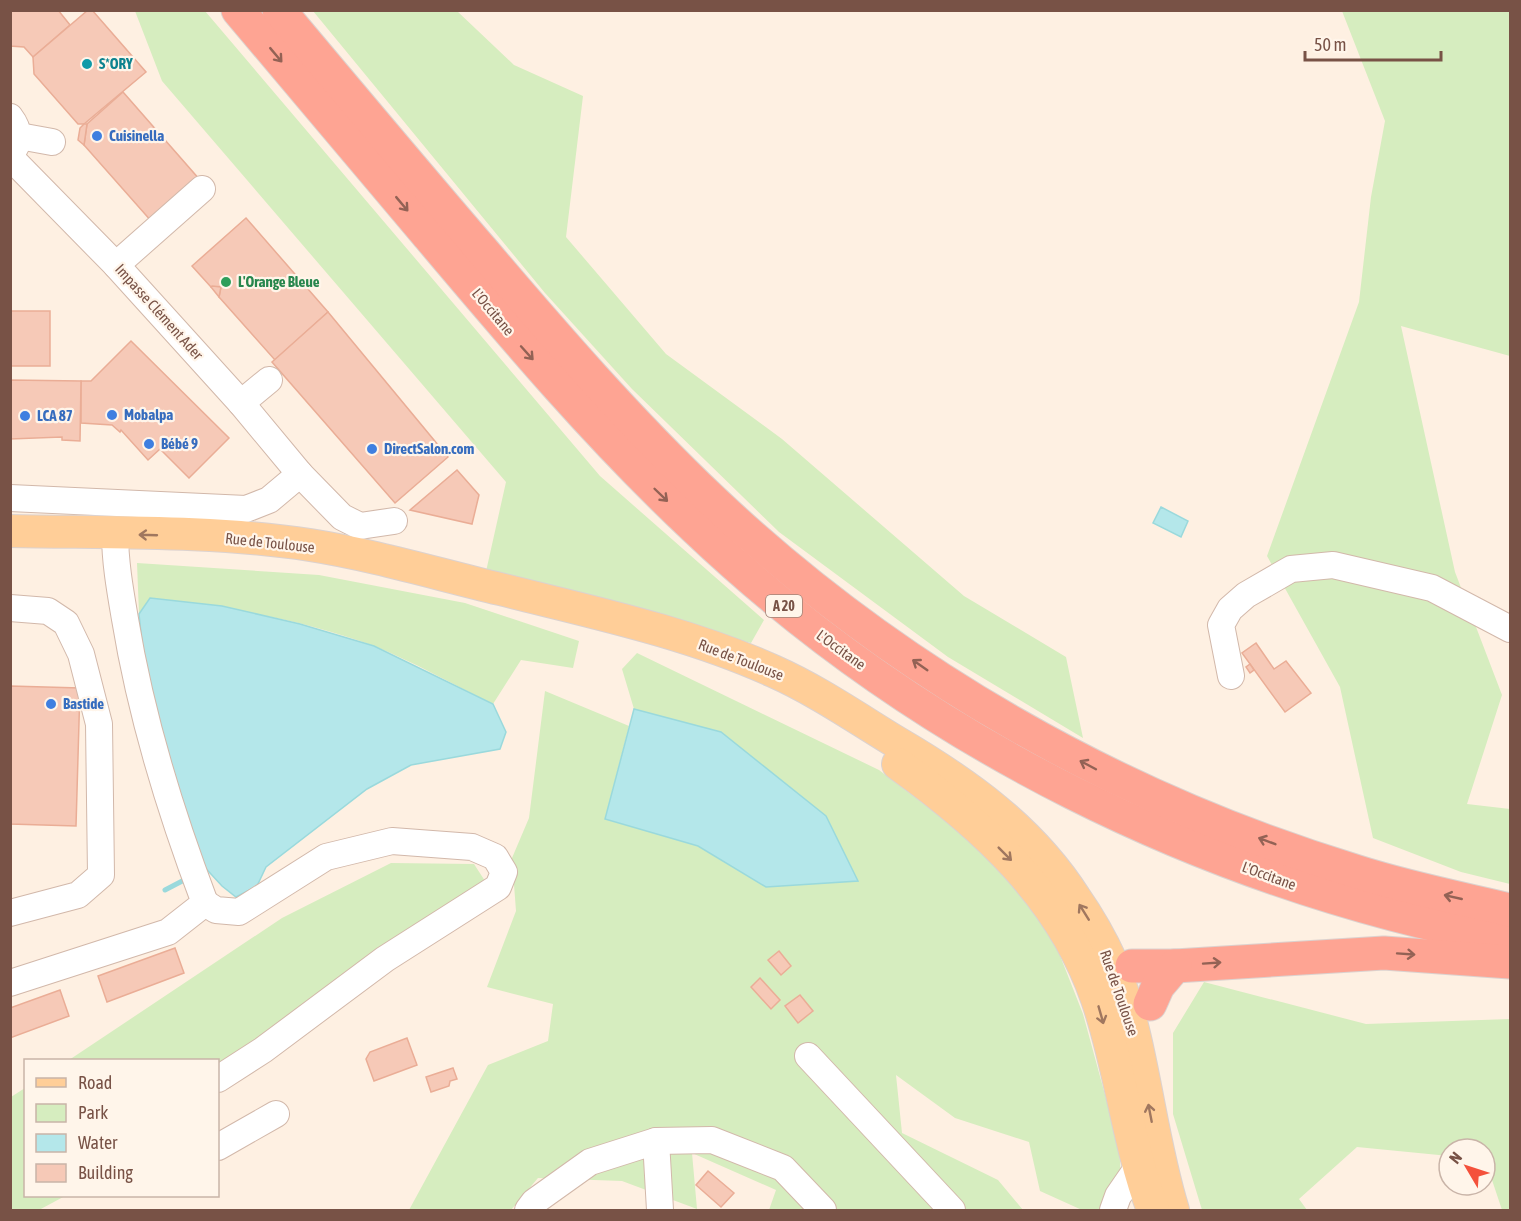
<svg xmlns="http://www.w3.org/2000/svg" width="1521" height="1221" viewBox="0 0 1521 1221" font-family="'Asap Condensed',sans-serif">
  <rect width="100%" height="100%" fill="#fef0e2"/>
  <g fill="#d6edbf">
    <polygon points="135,11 205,11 600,476 764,620 751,643 485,576 506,482 162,81"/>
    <polygon points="313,11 457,11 514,65 583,96 566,237 666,354 782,439 964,596 1066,657 1083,738 948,657 779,532 632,389 545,293"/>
    <polygon points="1342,11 1510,11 1510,356 1401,326 1455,572 1502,695 1467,804 1510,809 1510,884 1461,872 1373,838 1340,687 1267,556 1359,302 1371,197 1385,121"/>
    <path d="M137,563L319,575L465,603L579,641L573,668L521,660L493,704C454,685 414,662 374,646C302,619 226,607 150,598L139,614Z"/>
    <polygon points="637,653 879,770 979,846 1046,920 1083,1014 1119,1146 1123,1210 1082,1210 1040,1191 1029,1142 955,1118 896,1075 902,1133 998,1180 1023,1210 769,1210 776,1190 692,1153 697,1209 622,1181 538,1178 511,1210 409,1210 488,1065 548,1041 553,1004 487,987 516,911 512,858 529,818 545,691 629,726 605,819 698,846 766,886 826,816 721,732 634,709 622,669"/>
    <polygon points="391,863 474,864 485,881 254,1049 218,1064 218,1060 69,1060 282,918"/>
    <polygon points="1204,982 1366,1024 1510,1019 1510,1210 1502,1210 1485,1159 1485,1149 1449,1149 1449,1156 1357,1147 1299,1199 1307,1210 1202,1210 1173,1114 1173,1033"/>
    <polygon points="25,1088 26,1196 65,1196 39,1210 11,1210 11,1097"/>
  </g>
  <g fill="#b4e7ea" stroke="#9ad9dc" stroke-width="1.5">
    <polygon points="1161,507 1188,521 1181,537 1153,523"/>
    <polygon points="150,598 222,606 300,624 374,646 493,704 506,732 500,749 411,765 367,789 266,867 257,886 236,897 222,886 199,861 145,672 139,614"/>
    <polygon points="634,709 721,732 826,816 858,881 766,887 698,846 605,819"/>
  </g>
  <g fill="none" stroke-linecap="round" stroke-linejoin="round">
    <polyline stroke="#9ad9dc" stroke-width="5" points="165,890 188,878"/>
  </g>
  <g fill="#f6c9b7" stroke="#eaad96" stroke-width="1.5">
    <polygon points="10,10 58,10 70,25 33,57 24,47 10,46"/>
    <polygon points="88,10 92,10 146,72 84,124 78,124 34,74 33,57"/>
    <polygon points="123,92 200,180 152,222 84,145 87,124"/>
    <polygon points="84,124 87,124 84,145 78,140 80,128"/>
    <polygon points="246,218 328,312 275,360 219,297 221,287 211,287 192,266"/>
    <polygon points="212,286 221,287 219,297 211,287"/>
    <rect x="10" y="311" width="40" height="55"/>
    <polygon points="328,312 448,457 395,503 272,362"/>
    <polygon points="131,341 229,438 189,478 160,449 148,460 121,430 120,432 112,425 81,423 81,381 91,381"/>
    <polygon points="10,380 81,381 80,441 62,440 62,437 10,439"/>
    <polygon points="457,470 479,495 472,524 410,510"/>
    <polygon points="1256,643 1274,669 1286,661 1311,693 1285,712 1242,653"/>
    <polygon points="1250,664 1254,670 1250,673 1246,667"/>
    <polygon points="10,686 80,688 76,826 10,824"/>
    <polygon points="175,948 184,973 107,1002 98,976"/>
    <polygon points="779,951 791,966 781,975 768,960"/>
    <polygon points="760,978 780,1000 771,1009 751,987"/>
    <polygon points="60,990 69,1016 10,1038 10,1008"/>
    <polygon points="800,995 813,1011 798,1023 785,1006"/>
    <polygon points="407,1038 417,1065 374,1081 366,1059 370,1052"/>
    <polygon points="453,1068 457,1079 450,1081 449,1086 431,1092 426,1077"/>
    <polygon points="708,1171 734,1193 721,1207 696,1185"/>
  </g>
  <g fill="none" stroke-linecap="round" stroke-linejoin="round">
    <defs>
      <g id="minor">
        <path d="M10,117C20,130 21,143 10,155"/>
        <polyline points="19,136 52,142"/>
        <polyline points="10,157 116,265 241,403 300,474 342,517 360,526 394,521"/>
        <polyline points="116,265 202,189"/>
        <polyline points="241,403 269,380"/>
        <polyline points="10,498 246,509 269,500 300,474"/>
        <polyline points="10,608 48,611 66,623 81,654 99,724 101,875 78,895 10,913"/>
        <polyline points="1231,676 1221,625 1230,609 1246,595 1291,569 1333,565 1432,588 1510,629"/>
        <polyline points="205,903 216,910 239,912 326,857 392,841 472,847 495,857 504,872 498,887 385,959 263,1050 218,1079"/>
        <path d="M10,983L168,932L205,903C170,811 141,717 125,619C120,590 115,562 115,533"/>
        <polyline points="808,1056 952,1210"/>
        <polyline points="656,1141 660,1210"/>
        <polyline points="218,1147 276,1114"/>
        <polyline points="528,1210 534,1202 590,1162 656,1141 712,1140 783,1168 823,1210"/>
        <polyline points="1113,1210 1118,1196 1138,1167 1153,1165"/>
      </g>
      <g id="major">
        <path d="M10,531C109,533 212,530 310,545C374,555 437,574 500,589C591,612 687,632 773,671C816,690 855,717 896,742C966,783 1031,829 1075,898C1089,918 1102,941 1112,963C1144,1042 1148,1130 1173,1210"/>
        <path d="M898,764C983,825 1062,897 1097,999C1121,1068 1127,1141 1153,1210"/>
      </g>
      <g id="highway">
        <path d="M238,10C301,85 364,159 427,234C513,336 598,437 695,528C920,742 1207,883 1510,941"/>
        <path d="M279,10C347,91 414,171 482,250C555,336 629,421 711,499C894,672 1117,799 1358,872C1408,888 1459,898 1510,910"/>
        <polyline points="1132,966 1175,966 1384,953 1510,962"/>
        <polyline points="1150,1004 1158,986 1175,966"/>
      </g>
    </defs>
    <use href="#minor" stroke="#d2b8aa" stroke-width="28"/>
    <use href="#major" stroke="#dcd2cf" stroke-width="34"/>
    <use href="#highway" stroke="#dcd2cf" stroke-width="35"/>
    <use href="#minor" stroke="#fff" stroke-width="26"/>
    <use href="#major" stroke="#ffce98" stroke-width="32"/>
    <use href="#highway" stroke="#fea493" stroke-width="33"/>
  </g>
  <defs><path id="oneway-shaft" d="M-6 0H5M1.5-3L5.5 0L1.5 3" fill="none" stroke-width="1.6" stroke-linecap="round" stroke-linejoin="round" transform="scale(1.5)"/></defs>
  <g stroke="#936255">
    <use href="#oneway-shaft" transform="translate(276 55) rotate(50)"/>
    <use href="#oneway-shaft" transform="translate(402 204) rotate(50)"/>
    <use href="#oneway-shaft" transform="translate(527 353) rotate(48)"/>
    <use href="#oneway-shaft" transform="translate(661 495) rotate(44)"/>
    <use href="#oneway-shaft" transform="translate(920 665) rotate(-145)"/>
    <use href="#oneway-shaft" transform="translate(1088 765) rotate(-152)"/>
    <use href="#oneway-shaft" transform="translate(1267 841) rotate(-159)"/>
    <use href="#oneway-shaft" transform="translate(1453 897) rotate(-167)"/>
    <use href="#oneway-shaft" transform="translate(1406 954) rotate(4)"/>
    <use href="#oneway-shaft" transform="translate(1212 963) rotate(-4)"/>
  </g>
  <g stroke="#a0775f">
    <use href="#oneway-shaft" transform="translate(148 535) rotate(-178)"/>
    <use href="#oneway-shaft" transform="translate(1005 854) rotate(45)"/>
    <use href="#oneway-shaft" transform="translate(1084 912) rotate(-122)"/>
    <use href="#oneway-shaft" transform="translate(1101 1015) rotate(74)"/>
    <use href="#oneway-shaft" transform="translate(1150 1113) rotate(-101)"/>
  </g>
  <circle fill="#0f9aa8" stroke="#fff5ea" stroke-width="2" cx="87" cy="64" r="6"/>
  <g fill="#3f7fe0" stroke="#fff5ea" stroke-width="2">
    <circle cx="97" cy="136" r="6"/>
    <circle cx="112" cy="415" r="6"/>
    <circle cx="25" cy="416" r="6"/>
    <circle cx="149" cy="444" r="6"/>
    <circle cx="372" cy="449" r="6"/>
    <circle cx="51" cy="704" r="6"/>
  </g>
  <circle fill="#2e9e5b" stroke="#fff5ea" stroke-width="2" cx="226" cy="282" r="6"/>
  <g text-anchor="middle" stroke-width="4.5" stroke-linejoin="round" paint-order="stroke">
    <rect fill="#fff5ea" stroke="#a08377" stroke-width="1.5" x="766" y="595" width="36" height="22" rx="4.5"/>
    <g font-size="14" font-weight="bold" fill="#785246">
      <text x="784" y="611">A 20</text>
    </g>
    <g font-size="15" font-weight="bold" fill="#0d838f" stroke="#fff5ea" text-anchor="start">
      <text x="99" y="69">S*ORY</text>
    </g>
    <g font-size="15" font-weight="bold" fill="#366cbe" stroke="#fff5ea" text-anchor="start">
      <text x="109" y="141">Cuisinella</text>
      <text x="124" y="420">Mobalpa</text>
      <text x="37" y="421">LCA 87</text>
      <text x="161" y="449">Bébé 9</text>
      <text x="384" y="454">DirectSalon.com</text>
      <text x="63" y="709">Bastide</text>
    </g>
    <g font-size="15" font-weight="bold" fill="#27864d" stroke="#fff5ea" text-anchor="start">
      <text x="238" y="287">L'Orange Bleue</text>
    </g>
    <g font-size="15" fill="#785246" stroke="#fff5ea">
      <text transform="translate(159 312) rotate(48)" y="5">Impasse Clément Ader</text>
      <text transform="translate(493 312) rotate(50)" y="5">L'Occitane</text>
      <text transform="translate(270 543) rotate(6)" y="5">Rue de Toulouse</text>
      <text transform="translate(841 650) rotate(36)" y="5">L'Occitane</text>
      <text transform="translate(741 660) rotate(21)" y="5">Rue de Toulouse</text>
      <text transform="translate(1269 876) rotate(20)" y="5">L'Occitane</text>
      <text transform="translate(1119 993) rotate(71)" y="5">Rue de Toulouse</text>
    </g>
  </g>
  <rect width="1521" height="1221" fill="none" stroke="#785246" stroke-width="24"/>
  <rect x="24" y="1059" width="195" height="138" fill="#fff5ea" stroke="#c9b4a8" stroke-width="1.5"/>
  <rect x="36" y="1078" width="30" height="9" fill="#ffce98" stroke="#c9b4a8" stroke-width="1.5"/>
  <text x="78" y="1089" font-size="18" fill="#785246">Road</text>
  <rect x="36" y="1104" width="30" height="18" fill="#d6edbf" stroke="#c9b4a8" stroke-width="1.5"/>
  <text x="78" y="1119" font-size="18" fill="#785246">Park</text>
  <rect x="36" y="1134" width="30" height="18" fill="#b4e7ea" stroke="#c9b4a8" stroke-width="1.5"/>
  <text x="78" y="1149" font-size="18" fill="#785246">Water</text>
  <rect x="36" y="1164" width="30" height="18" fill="#f6c9b7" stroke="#c9b4a8" stroke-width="1.5"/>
  <text x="78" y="1179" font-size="18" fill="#785246">Building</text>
  <g transform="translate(1467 1167) rotate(309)"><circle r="28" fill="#fff5ea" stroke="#c9b4a8" stroke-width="1.5"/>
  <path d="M0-4.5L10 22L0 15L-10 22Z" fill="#f4513b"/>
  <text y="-9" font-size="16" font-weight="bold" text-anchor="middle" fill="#785246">N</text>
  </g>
  <path d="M1305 51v9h136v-9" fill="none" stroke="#785246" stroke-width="3"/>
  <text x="1314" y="51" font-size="18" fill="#785246" stroke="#fff5ea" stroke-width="4.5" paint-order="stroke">50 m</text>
</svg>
